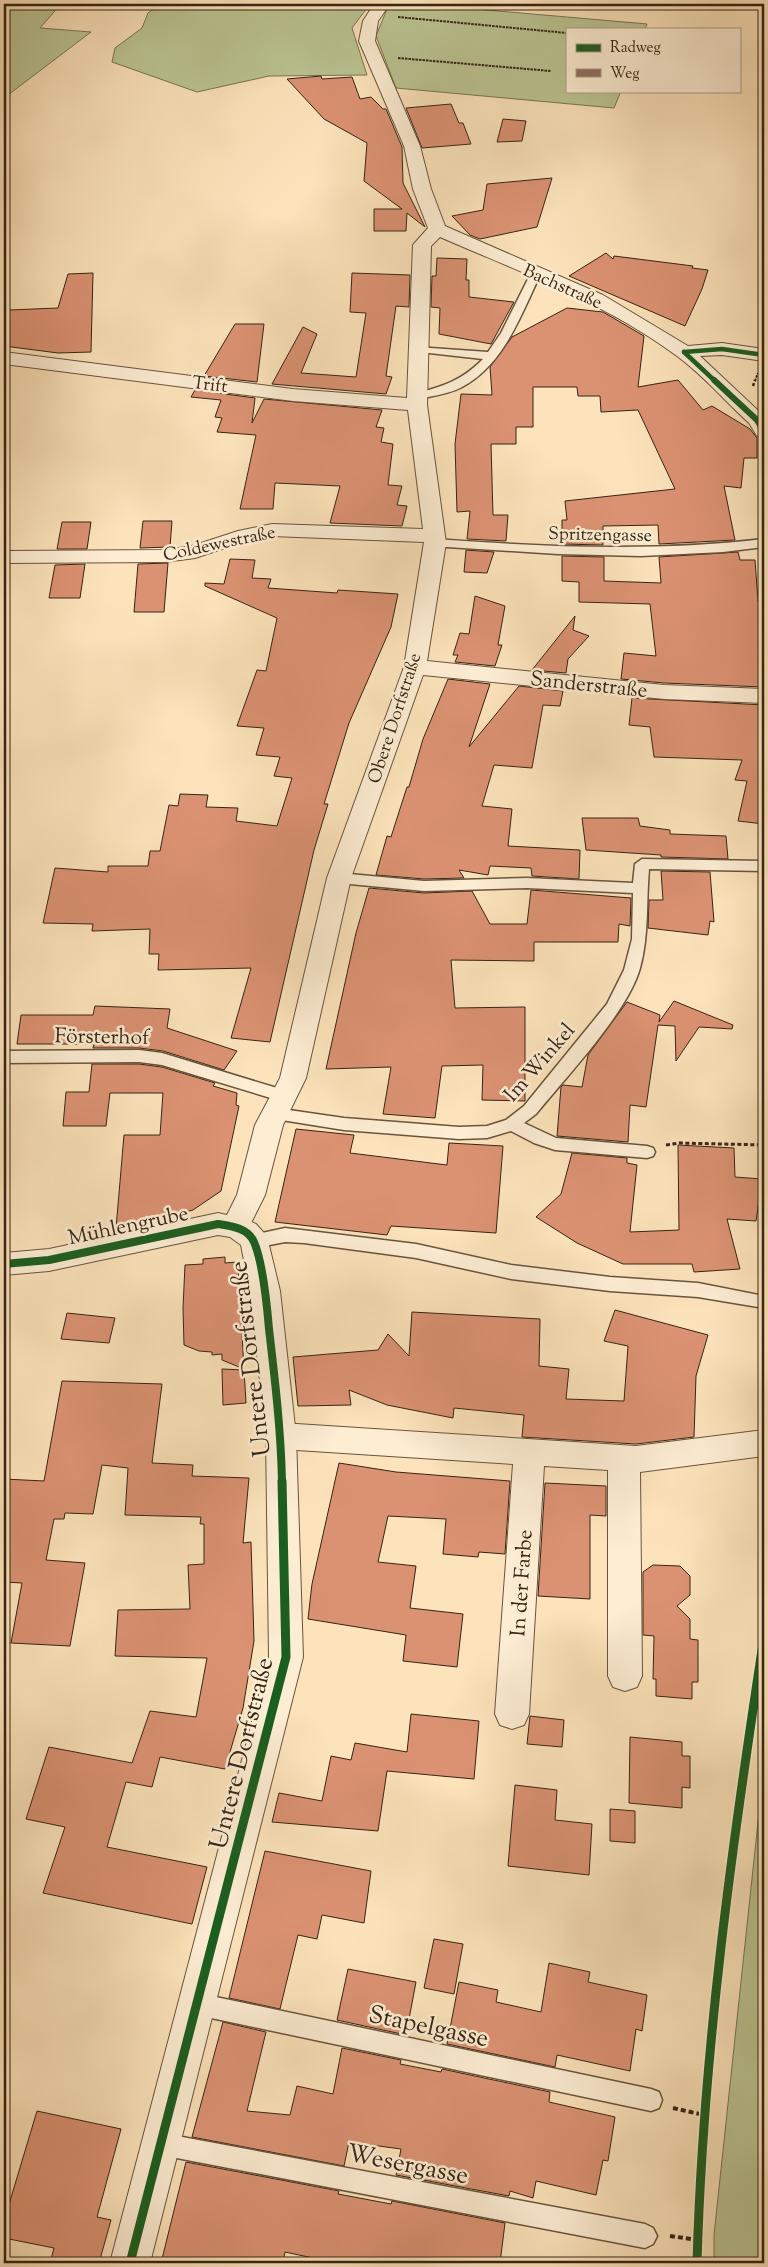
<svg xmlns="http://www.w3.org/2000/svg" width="768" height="2267" viewBox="0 0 768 2267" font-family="'Sorts Mill Goudy',serif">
  <rect width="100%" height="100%" fill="#fce3bb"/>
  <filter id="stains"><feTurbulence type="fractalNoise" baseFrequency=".004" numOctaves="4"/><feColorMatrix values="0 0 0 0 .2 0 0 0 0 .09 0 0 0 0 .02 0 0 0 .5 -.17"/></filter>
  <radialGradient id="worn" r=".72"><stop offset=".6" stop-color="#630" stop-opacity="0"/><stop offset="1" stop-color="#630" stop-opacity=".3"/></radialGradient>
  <g fill="#bbc493" stroke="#787453">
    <polygon points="4,4 61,4 40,28 91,32 4,98"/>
    <polygon points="161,4 370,4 352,28 367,75 269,76 197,92 112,62 115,48 142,28 148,13"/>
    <polygon points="389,4 418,4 647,24 645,29 567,29 567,91 621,91 614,108 396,88 376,36"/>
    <polygon points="764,1766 764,2263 714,2263 714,2235"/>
  </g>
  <g fill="#db9273" stroke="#362413">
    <polygon points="321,76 322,79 352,77 360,99 371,97 383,109 386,109 402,147 403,183 425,227 407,213 406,231 374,231 374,209 402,209 364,181 367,143 324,119 287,79"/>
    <polygon points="451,104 459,123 463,123 471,144 422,148 406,108"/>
    <polygon points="503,119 526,121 522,141 497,142"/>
    <polygon points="552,178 537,227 480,239 470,235 452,216 483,210 487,184"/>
    <polygon points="606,253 613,259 614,256 693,266 692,268 708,270 702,289 685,326 569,276"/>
    <polygon points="437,258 467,259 466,280 469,280 469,297 514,302 491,344 439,334 440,308 431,307 432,276 436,276"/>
    <polygon points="93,273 91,352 58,353 4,346 4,317 8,318 9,310 58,308 68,274"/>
    <polygon points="352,273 410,275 409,307 396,306 386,376 392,377 386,394 272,384 303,327 317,334 301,373 356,377 366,313 350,312"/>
    <polygon points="567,308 603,312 644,336 638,387 678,380 703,410 712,406 750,429 757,438 757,458 744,458 741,488 724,486 735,540 659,544 658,525 603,526 603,545 562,544 562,520 567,520 565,501 675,489 638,410 601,412 600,396 578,396 577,387 533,387 533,427 516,427 516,444 491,444 493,515 508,515 506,541 467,539 470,511 457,512 455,444 461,394 492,395 490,367 512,337"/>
    <polygon points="235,324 264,324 257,382 204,376"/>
    <polygon points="195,390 255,398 252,423 264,399 382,410 376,427 384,428 381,442 393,444 388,485 402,486 397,505 407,506 402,526 330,523 340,486 275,483 273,509 240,509 256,435 217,432 222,418 215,417 221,400 191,397"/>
    <polygon points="143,521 172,521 170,547 140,548"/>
    <polygon points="62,522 91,522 87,549 57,549"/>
    <polygon points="466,550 494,552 487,573 464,572"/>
    <polygon points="738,552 740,560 755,560 758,601 764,602 764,687 664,683 621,679 624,653 656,656 650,604 579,602 579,582 562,581 562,556 604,557 604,581 661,583 659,557"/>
    <polygon points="230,559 255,560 252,578 271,579 268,588 337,593 338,590 398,594 391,627 349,723 324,804 328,804 314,850 270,1042 231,1038 251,968 158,970 159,954 149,954 150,929 92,931 93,924 43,923 55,868 108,872 108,866 148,866 150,851 160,851 169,805 178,806 180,794 208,795 206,807 238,808 236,821 277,826 292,778 274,776 280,757 256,755 264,728 237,726 257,670 266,671 277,618 205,586 205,583 224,584"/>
    <polygon points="168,563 164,612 134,612 138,564"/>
    <polygon points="85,564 80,598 49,598 55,565"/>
    <polygon points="475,596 505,606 498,645 502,645 495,666 455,662 458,655 453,655 460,633 469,634"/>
    <polygon points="575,616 573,630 589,636 568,659 566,673 532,670"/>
    <polygon points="448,679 490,684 469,747 519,686 563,691 560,706 543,705 532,768 494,765 482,806 512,809 508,846 580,850 579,879 532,876 531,868 490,866 488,875 459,870 464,878 424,879 376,875 387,836 391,837 407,787 409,787 423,739"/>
    <polygon points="632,698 764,705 764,824 738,821 747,781 735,780 742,760 654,757 650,727 629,725"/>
    <polygon points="582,818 638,818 640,826 670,830 670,834 726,836 728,859 661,857 661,855 586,850"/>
    <polygon points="661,871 710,872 714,922 710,921 708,935 648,928 649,900 663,900"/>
    <polygon points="369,888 424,893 472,891 490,924 527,924 531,890 631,898 630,926 619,924 618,942 534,942 534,961 451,960 455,1008 525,1007 525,1101 482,1100 483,1065 442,1066 435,1118 383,1114 391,1067 326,1069 356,933"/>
    <polygon points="674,1001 733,1025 732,1029 699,1027 676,1061 675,1026 658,1025 646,1107 630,1105 628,1142 557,1136 561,1087 563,1085 582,1087 588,1055 627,1002 660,1015 659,1022"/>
    <polygon points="95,1006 170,1009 167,1028 237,1051 224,1070 163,1051 139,1048 93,1048 94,1044 17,1044 21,1015 93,1015"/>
    <polygon points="92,1064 139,1064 162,1067 215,1083 213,1086 237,1093 236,1105 239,1106 221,1191 193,1210 130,1228 116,1228 124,1135 160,1135 163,1093 110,1093 106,1126 63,1126 66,1092 89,1092"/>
    <polygon points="296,1129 354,1135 350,1153 447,1165 449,1143 503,1146 496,1233 391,1226 387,1235 275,1222"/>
    <polygon points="678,1145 734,1148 735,1177 762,1179 756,1221 727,1219 740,1269 694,1272 692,1264 623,1264 577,1243 536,1217 561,1194 572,1153 627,1158 627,1163 637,1165 630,1232 679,1230"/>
    <polygon points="225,1257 225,1263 238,1262 244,1369 222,1360 222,1354 212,1355 212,1352 199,1351 184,1345 183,1308 185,1265 203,1264 203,1259"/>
    <polygon points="615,1310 708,1335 696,1376 694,1437 636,1444 522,1437 524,1415 454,1408 453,1418 387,1405 349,1390 351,1405 298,1406 293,1357 378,1350 388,1334 409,1356 412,1312 540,1319 539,1366 569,1369 566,1399 624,1401 628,1346 604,1341"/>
    <polygon points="67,1313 115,1318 109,1343 61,1339"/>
    <polygon points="222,1369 244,1370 246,1403 223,1405"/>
    <polygon points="62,1381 162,1384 152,1463 193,1465 192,1476 249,1478 243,1543 251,1542 254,1641 243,1708 225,1769 160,1757 152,1787 126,1782 107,1847 207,1867 192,1924 43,1893 65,1827 26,1819 49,1747 132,1763 150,1711 196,1717 207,1658 115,1656 118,1610 190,1609 188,1565 204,1564 204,1524 200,1524 201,1517 125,1515 128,1468 102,1465 93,1514 65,1513 64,1519 54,1519 46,1560 85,1563 70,1646 11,1643 22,1583 4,1582 4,1479 44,1481"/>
    <polygon points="339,1463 396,1472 510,1481 505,1554 479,1552 478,1557 443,1554 446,1519 388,1516 378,1562 416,1566 410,1608 463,1614 457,1667 403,1661 406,1635 308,1619 312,1584"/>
    <polygon points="545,1483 606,1486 606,1516 590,1515 590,1599 538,1596"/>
    <polygon points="653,1565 680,1566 690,1576 690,1595 677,1606 690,1619 690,1639 698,1640 698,1682 692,1682 692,1699 656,1696 656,1679 653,1679 654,1636 643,1635 643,1572"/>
    <polygon points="411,1714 479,1721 474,1779 387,1771 378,1831 272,1822 279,1793 322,1801 331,1756 351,1760 355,1743 407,1752"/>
    <polygon points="530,1716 564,1720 562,1747 527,1744"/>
    <polygon points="630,1737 682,1742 682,1756 690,1756 690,1788 682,1787 682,1808 629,1803"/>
    <polygon points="515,1785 557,1790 555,1820 592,1824 589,1875 508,1866"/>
    <polygon points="610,1809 635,1811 635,1843 610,1841"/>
    <polygon points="265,1851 371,1871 364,1923 322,1915 317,1939 298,1935 280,2009 229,1998"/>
    <polygon points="434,1939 463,1944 454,1994 424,1988"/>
    <polygon points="549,1963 590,1972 588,1982 647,1995 642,2031 636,2029 630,2071 557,2055 555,2067 447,2044 459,1982 498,1990 496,2002 541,2012"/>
    <polygon points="348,1969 416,1982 406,2035 337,2020"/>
    <polygon points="223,2022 266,2032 247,2111 290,2115 297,2086 333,2094 342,2048 401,2060 400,2064 441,2072 442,2069 550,2092 549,2102 615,2117 608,2161 603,2160 596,2195 536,2181 533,2198 510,2191 509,2196 396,2175 401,2149 349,2142 344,2166 192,2137"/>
    <polygon points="37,2111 121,2129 97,2217 111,2220 99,2263 50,2263 54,2248 4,2238 4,2221"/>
    <polygon points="186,2162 339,2191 338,2194 391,2204 392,2201 505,2223 500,2263 326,2263 327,2261 285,2252 283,2263 161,2263"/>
  </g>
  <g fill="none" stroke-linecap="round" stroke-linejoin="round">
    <defs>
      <g id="service">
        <path d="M536,270L541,273C521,314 505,364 462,387C449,394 433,396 418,399L414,398V394C444,386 461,381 483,359L420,352L414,349L416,347L488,352L501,333L531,273Z"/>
        <path d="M435,539C545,547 654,552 764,539V547L723,552L641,556L558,554L431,546L429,543Z"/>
        <path d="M642,859L764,861V871L649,869C646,902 649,936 640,968C628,1012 566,1077 536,1114L524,1123L556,1138L647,1146L653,1148L655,1152L653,1156L647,1158L555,1150L534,1143L511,1131L487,1138L459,1139L344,1130L269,1118L267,1114L269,1110L275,1108L344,1118L459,1127L487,1126L506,1120L524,1106L607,1004L624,970L632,939L633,893L527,888L424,891L339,883L334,881L332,878L334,875L339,873L424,881L527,878L633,883L635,864Z"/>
        <polygon points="139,1050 162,1053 290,1092 292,1096 290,1100 284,1102 162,1065 139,1062 4,1063 4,1051"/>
        <polygon points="285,1228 416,1244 511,1265 610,1277 698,1283 764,1296 764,1308 698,1297 610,1291 511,1279 416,1258 304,1243 285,1242 254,1248 248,1246 246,1241 248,1236"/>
        <polygon points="197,1993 651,2089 659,2092 662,2100 659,2108 651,2111 197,2015 189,2012 186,2004 189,1996"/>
        <polygon points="161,2133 645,2224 653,2228 657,2236 653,2244 645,2248 161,2155 153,2152 150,2144 153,2136"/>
      </g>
      <g id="minor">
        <path d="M374,4H390L378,21L375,41L420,146L431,189L445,226L603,295L688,346L722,343L764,349V361L722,355L700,356L764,416V438L757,436L749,423C725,401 703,375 677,356C606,303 520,272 440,237L431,246L427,405L446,543L427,661L664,685L764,689V703L664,699L423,675L351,878L306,1078L283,1125L265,1195L245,1235L235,1238L225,1235L221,1227L237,1195L255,1125L280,1078L327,878L404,667L424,542L272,536L249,540L195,558L165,562L4,563V551L165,550L192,546L238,531L272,524L423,529L408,410L293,401L4,364V352L293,389L407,398L413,245L428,228L413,189L404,146L359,41L363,21Z"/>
        <polygon points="281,1423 636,1446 764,1430 764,1456 640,1472 642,1676 637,1687 625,1691 613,1687 608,1676 608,1470 544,1466 529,1714 524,1725 512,1729 500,1725 495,1714 513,1464 281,1449 270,1445 266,1436 270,1427"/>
      </g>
      <polygon id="tertiary" points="218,1213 245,1219 256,1224 264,1233 268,1241 280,1291 296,1436 303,1657 150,2263 110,2263 269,1657 266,1436 250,1291 241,1245 230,1237 218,1235 49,1271 4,1275 4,1253 49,1249"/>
    </defs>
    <use href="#service" stroke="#68543d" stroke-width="3"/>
    <use href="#minor" stroke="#68543d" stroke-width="2"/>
    <use href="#tertiary" stroke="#68543d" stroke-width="2"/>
    <g stroke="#362413" stroke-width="2" stroke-dasharray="2.5 1" stroke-linecap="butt">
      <polyline points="398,17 567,33"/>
      <polyline points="398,58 551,71"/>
      <polyline points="755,381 758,373"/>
    </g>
    <polyline stroke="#362413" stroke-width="2.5" stroke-dasharray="3 2" stroke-linecap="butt" points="753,386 755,380"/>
    <polyline stroke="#362413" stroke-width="3" stroke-dasharray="4 2.5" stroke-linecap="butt" points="666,1145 679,1143 764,1145"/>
    <g stroke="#362413" stroke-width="4" stroke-dasharray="5 3" stroke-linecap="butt">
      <polyline points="673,2108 704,2115"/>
      <polyline points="670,2236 698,2240"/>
    </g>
    <use href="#service" fill="#fdedd3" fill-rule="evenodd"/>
    <use href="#minor" fill="#fdedd3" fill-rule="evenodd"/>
    <use href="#tertiary" fill="#fdedd3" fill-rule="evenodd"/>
    <polyline stroke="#8d6e63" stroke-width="6" stroke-dasharray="12 6" stroke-linecap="butt" points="764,1261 761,1302 764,1312"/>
    <defs>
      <g id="cycleway-far3">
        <polyline points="684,352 715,381"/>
        <polyline points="684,352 722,349 764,355"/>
      </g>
      <polyline id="cycleway-far2" points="714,380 757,420 764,432"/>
      <path id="cycleway-far1" d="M4,1264L49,1260L218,1224C231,1226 248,1228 254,1242C263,1263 267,1305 269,1329C275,1380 281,1431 282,1482"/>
      <g id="cycleway">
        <polyline points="130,2263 286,1657 282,1481"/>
        <path d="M697,2263C703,2052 732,1845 764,1637"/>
      </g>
    </defs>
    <use href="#cycleway-far3" stroke="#fdedd3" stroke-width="6"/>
    <use href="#cycleway-far2" stroke="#fdedd3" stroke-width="9"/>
    <use href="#cycleway-far1" stroke="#fdedd3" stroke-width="11"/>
    <use href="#cycleway" stroke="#fdedd3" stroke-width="12"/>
    <use href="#cycleway-far3" stroke="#1b5e20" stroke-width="4.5"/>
    <use href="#cycleway-far2" stroke="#1b5e20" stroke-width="6"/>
    <use href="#cycleway-far1" stroke="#1b5e20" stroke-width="8"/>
    <use href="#cycleway" stroke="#1b5e20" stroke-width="9"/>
  </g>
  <g text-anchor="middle" stroke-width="5" stroke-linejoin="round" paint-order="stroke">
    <g font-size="18" fill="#362413" stroke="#fdedd3">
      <text transform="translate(563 286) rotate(24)" y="6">Bachstraße</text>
      <text transform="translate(210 384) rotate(7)" y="6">Trift</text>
      <text transform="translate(600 534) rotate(1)" y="6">Spritzengasse</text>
      <text transform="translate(219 543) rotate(-12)" y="6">Coldewestraße</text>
      <text transform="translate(394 718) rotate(-72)" y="6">Obere Dorfstraße</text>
    </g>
    <g font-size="21" fill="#362413" stroke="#fdedd3">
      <text transform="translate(589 684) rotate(6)" y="7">Sanderstraße</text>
      <text transform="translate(102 1036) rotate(1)" y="7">Försterhof</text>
      <text transform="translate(539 1062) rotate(-49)" y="7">Im Winkel</text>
      <text transform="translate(128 1225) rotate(-12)" y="7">Mühlengrube</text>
      <text transform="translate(521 1583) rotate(-86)" y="7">In der Farbe</text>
    </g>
    <g font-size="25" fill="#362413" stroke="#fdedd3">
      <text transform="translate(249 1359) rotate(-97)" y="9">Untere Dorfstraße</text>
      <text transform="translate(240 1753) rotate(-76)" y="9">Untere Dorfstraße</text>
      <text transform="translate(429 2025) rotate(12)" y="9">Stapelgasse</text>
      <text transform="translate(408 2163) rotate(11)" y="9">Wesergasse</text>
    </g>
  </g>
  <rect width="768" height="2267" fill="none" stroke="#fce3bb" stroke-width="20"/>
  <rect x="5" y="5" width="758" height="2257" fill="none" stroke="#362413" stroke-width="2.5"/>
  <rect x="10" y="10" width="748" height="2247" fill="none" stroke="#362413"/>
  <rect x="566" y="28" width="175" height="65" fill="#fdedd3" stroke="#ad9d86"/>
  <rect x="576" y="44" width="25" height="8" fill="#1b5e20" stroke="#ad9d86"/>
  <text x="610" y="52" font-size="15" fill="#362413">Radweg</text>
  <rect x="576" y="69" width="25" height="8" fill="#8d6e63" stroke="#ad9d86"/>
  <text x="610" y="78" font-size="15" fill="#362413">Weg</text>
  <rect width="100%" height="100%" filter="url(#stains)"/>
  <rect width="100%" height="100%" fill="url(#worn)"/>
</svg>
